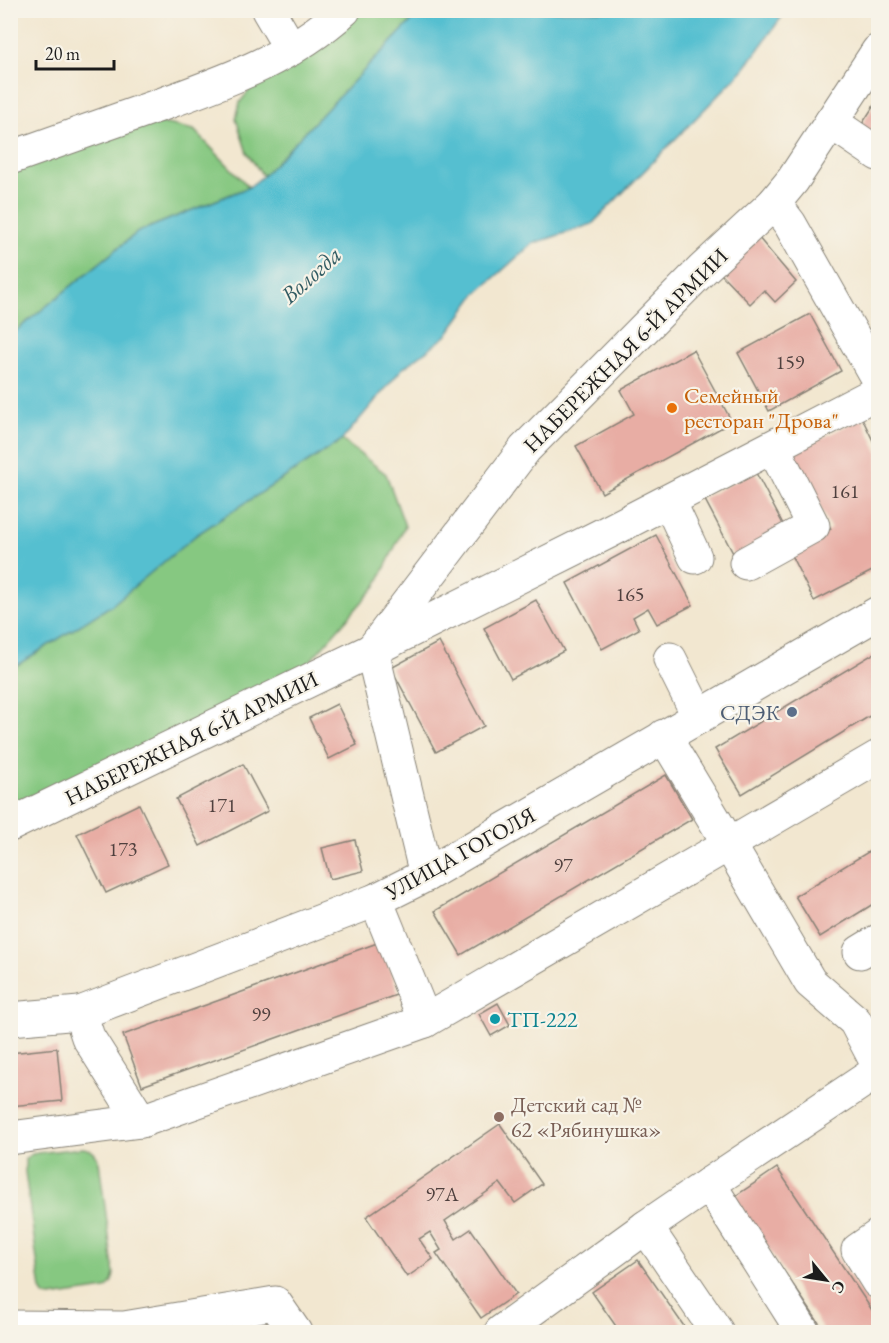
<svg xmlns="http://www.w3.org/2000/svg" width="889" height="1343" viewBox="0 0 889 1343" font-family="'EB Garamond',serif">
  <rect width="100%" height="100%" fill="#f7f3e8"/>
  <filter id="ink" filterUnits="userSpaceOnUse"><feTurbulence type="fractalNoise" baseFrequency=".0167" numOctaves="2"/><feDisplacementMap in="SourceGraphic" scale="12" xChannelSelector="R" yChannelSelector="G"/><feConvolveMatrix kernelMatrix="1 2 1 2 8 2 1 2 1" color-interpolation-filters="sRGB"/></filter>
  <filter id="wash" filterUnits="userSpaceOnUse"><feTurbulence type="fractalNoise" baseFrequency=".008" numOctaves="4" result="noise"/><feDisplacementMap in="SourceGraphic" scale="24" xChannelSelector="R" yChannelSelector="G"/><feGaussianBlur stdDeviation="1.35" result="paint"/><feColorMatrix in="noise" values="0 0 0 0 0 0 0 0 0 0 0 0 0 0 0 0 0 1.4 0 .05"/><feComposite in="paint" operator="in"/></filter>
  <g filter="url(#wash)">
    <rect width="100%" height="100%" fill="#f2e7d0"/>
    <g fill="#86c881" stroke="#51724e" stroke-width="1.5">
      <polygon points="356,11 421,11 263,176 247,153 236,119 240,102 251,88 272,69"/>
      <polygon points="153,121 194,130 249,187 138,232 17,330 11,334 10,170"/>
      <polygon points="342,440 386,474 405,526 376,586 304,668 11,811 11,669 112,605 196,535"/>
      <path d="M83,1148C92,1149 96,1153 99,1162L114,1274C113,1281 111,1285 106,1289L51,1297L45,1296L41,1290L25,1172V1159L30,1155L36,1153Z"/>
    </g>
    <polygon fill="#55bfd0" stroke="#386e76" stroke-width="1.5" points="421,11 786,11 744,69 592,224 532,244 476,294 446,336 402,369 342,440 196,535 112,605 11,669 11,334 17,330 138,232 249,187 263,176"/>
    <g id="blocks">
      <g fill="#e8ada4">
        <polygon points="878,99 878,151 862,124"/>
        <polygon points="758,237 796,282 775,302 764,290 750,304 721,274"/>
        <polygon points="810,314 841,371 769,411 738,353"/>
        <polygon points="693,350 732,422 602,493 576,446 634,414 621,390"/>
        <polygon points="862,418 878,451 878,568 814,601 789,551 831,529 793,453"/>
        <polygon points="755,471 785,528 734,555 704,498"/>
        <polygon points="656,535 693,605 657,624 648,608 633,617 639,629 602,649 567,583"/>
        <polygon points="536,600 564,651 511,679 484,628"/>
        <polygon points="439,642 484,726 436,752 391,668"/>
        <polygon points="878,651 878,711 742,794 715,749"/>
        <polygon points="337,704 357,745 329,759 309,718"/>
        <polygon points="243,764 268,811 200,846 176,799"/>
        <polygon points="666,775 692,819 461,955 435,911"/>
        <polygon points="139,804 168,864 106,893 77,834"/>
        <polygon points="355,840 363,871 330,879 322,848"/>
        <polygon points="878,846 878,901 820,937 795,896"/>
        <polygon points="380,942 399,994 142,1086 123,1035"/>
        <polygon points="498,1003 510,1025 491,1036 479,1014"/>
        <polygon points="57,1048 62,1101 10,1106 10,1053"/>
        <polygon points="500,1124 542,1184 515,1203 500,1183 445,1221 456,1239 471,1229 516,1294 481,1318 436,1253 441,1250 430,1232 419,1239 433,1259 407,1277 366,1217"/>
        <polygon points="777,1168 878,1319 878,1332 825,1332 734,1197"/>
        <polygon points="638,1260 688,1332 620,1332 592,1292"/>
      </g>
    </g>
  </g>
  <g filter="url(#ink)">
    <use href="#blocks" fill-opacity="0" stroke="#878276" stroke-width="1.5"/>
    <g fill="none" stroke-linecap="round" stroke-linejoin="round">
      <defs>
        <g id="minor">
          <polyline points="268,10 291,49"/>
          <polyline points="831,122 878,154"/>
          <path d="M10,158C59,141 108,123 157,106C223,82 291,59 344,10"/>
          <polyline points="774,203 790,224 878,380"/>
          <polyline points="669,501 695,557"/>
          <polyline points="746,563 813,526 773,447"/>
          <polyline points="670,659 699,717"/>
          <polyline points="664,736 729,844 878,757"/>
          <polyline points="10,825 372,650 608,532 878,392"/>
          <polyline points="426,875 372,650 525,449 702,270 774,203 793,180 878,51"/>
          <polyline points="376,900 425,1021"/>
          <polyline points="860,952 878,941"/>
          <polyline points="80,1013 88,1037 141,1121"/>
          <polyline points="10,1019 80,1013 376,900 426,875 878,613"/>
          <polyline points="10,1138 141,1121 425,1021 729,844 810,982 855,1021 878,1065"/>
          <polyline points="709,1184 646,1227 717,1332"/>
          <polyline points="878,1236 858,1250 878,1282"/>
          <polyline points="10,1327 124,1328 275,1303 295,1332"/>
          <polyline points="501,1332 646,1227"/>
          <polyline points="803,1332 709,1184 878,1071"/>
        </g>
      </defs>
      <use href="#minor" stroke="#878276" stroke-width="35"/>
      <use href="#minor" stroke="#fff" stroke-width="33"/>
    </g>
  </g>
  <circle fill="#e8710a" stroke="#f7f3e8" stroke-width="2" cx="672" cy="408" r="6"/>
  <circle fill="#5c6f8a" stroke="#f7f3e8" stroke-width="2" cx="792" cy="712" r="6"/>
  <circle fill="#0f9aa8" stroke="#f7f3e8" stroke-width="2" cx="495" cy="1019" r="6"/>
  <circle fill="#8d6e63" stroke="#f7f3e8" stroke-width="2" cx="499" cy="1117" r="6"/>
  <g text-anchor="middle" stroke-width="4.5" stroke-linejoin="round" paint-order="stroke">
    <g font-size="20" fill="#4f403e">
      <text x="790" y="369">159</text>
      <text x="845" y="498">161</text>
      <text x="630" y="601">165</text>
      <text x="222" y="812">171</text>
      <text x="123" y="856">173</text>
      <text x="563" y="872">97</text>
      <text x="261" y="1021">99</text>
      <text x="442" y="1201">97А</text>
    </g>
    <g font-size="22" fill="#1c1c1c" stroke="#f7f3e8">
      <text transform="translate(625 350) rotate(-45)" y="8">НАБЕРЕЖНАЯ 6-Й АРМИИ</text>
      <text transform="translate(191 738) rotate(-26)" y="8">НАБЕРЕЖНАЯ 6-Й АРМИИ</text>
      <text transform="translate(460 853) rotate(-29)" y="8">УЛИЦА ГОГОЛЯ</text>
    </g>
    <g font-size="22" fill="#c56008" stroke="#f7f3e8" text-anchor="start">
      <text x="684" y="403">Семейный<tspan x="684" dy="25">ресторан "Дрова"</tspan></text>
    </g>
    <g font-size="22" fill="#4e5e75" stroke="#f7f3e8" text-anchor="end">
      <text x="780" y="720">СДЭК</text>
    </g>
    <g font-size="22" fill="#0d838f" stroke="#f7f3e8" text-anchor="start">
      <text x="507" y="1027">ТП-222</text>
    </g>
    <g font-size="22" fill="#785e54" stroke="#f7f3e8" text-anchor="start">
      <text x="511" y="1112">Детский сад №<tspan x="511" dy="25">62 «Рябинушка»</tspan></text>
    </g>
    <g font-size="24" font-style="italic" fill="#335d64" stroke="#f7f3e8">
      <text transform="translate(311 275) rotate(-42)" y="8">Вологда</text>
    </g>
  </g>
  <rect width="889" height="1343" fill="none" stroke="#f7f3e8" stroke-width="36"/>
  <g transform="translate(826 1280) rotate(120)" stroke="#f7f3e8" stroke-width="4.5" paint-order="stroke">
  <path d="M0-4.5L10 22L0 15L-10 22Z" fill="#1c1c1c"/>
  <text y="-9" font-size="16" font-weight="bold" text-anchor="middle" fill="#1c1c1c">С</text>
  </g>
  <path d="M36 60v9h78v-9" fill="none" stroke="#1c1c1c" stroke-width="3"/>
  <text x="45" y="60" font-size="18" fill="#1c1c1c" stroke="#f7f3e8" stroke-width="4.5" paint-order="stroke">20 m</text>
</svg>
